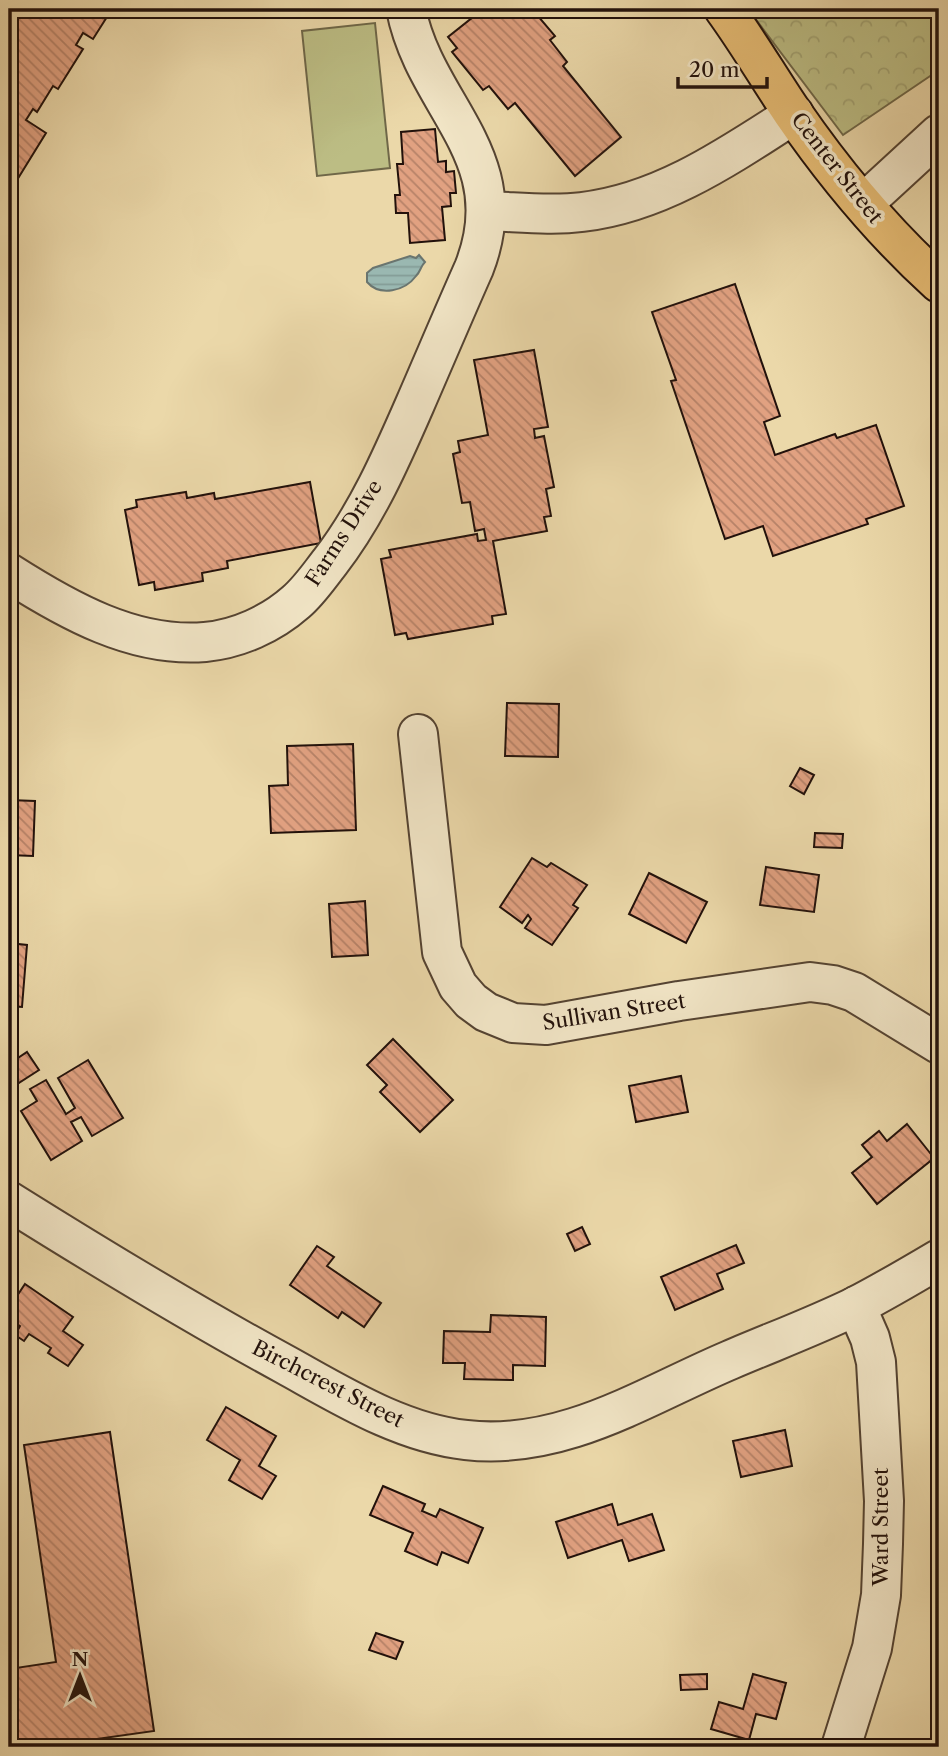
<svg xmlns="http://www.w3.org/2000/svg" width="948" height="1756" viewBox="0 0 948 1756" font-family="'Libre Caslon Text',serif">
  <defs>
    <pattern id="forest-crowns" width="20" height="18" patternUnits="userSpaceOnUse" patternTransform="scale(1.75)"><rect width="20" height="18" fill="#bcbd84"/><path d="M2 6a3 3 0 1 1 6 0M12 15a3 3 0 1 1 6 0" fill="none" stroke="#a1a171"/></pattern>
    <pattern id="water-rules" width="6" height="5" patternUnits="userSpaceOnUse" patternTransform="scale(1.75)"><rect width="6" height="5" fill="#9ab8b1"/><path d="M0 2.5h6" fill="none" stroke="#849d97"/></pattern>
    <pattern id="building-back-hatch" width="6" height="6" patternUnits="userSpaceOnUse" patternTransform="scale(1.75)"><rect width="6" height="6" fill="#e1a181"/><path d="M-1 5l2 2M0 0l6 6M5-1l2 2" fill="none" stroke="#b68268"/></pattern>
  </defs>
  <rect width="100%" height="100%" fill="#ebd8a9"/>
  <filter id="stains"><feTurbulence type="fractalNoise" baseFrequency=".00286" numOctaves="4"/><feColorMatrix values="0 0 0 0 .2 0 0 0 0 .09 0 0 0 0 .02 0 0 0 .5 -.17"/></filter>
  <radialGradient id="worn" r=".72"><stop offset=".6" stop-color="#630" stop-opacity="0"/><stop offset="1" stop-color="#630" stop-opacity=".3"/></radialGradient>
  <polygon fill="url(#forest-crowns)" stroke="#6f6748" stroke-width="2" points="748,9 939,9 939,70 843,135"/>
  <polygon fill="#bcbd84" stroke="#6f6748" stroke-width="2" points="375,23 390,168 317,176 302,31"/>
  <path fill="url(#water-rules)" stroke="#6a756f" stroke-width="2" d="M419,255L425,262C420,267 421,271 416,276C405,291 380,297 367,282V273L373,268L410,256L416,258Z"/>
  <g fill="url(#building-back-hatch)" stroke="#22110b" stroke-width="2">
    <polygon points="9,9 112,9 93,39 83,33 76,45 83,49 58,89 53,86 37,112 33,109 26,120 46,133 9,193"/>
    <polygon points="466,9 532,9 555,36 550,40 567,62 563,66 621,137 575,176 515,103 508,109 489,86 483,90 452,52 457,48 448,37 473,17"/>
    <polygon points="435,129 438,162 446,161 446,172 454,171 456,193 450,193 451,206 442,207 445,240 410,243 408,213 396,213 395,195 400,195 397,164 403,164 401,132"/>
    <polygon points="735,284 780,416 764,422 775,455 835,434 837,438 876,425 904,506 866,519 868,524 773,556 763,526 725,539 671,381 676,380 652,312"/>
    <polygon points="534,350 548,427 534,429 535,438 544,436 554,487 546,489 551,516 544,517 547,531 493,541 506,614 492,616 493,624 408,639 406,633 395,635 381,559 391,557 389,550 477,534 478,541 486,540 484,529 475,531 470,502 462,503 453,454 460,452 458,441 488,435 474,360"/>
    <polygon points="310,482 321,543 227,561 228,568 202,573 203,581 155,590 154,582 139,585 125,510 137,507 136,500 186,492 187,498 214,493 215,499"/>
    <polygon points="507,703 559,704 558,757 505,756"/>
    <polygon points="353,744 356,830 271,833 269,786 288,785 287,746"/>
    <polygon points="800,768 814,775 804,794 790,786"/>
    <polygon points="9,800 35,801 33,856 9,855"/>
    <polygon points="815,833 843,834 842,848 814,847"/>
    <polygon points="532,858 547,867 551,863 587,885 573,905 578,908 552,945 525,928 531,919 528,915 522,923 500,907"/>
    <polygon points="766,867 819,875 814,912 760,905"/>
    <polygon points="649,873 707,902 686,943 629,914"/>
    <polygon points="365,901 368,955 332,957 329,904"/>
    <polygon points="9,943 27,945 22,1007 9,1006"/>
    <polygon points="393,1039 453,1100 420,1132 380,1092 387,1085 367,1065"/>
    <polygon points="27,1052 39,1070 14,1086 9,1078 9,1064"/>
    <polygon points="88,1060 123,1118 92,1136 81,1117 71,1122 82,1141 51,1160 21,1111 37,1101 30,1089 46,1080 66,1114 75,1108 58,1078"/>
    <polygon points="681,1076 688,1112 636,1122 629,1086"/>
    <polygon points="907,1124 934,1158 877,1204 852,1173 872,1157 862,1145 879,1131 887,1141"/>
    <polygon points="582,1227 590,1244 575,1251 567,1234"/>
    <polygon points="736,1245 744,1263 717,1274 723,1289 675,1310 661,1277"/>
    <polygon points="317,1246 334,1257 327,1266 381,1303 364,1327 342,1312 338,1318 290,1285"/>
    <polygon points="25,1284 73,1317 63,1331 83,1345 68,1366 48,1353 51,1348 29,1334 24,1341 15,1335 20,1326 9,1319 9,1308"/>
    <polygon points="491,1315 546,1317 545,1366 513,1365 513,1380 464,1379 465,1363 443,1363 444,1331 490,1332"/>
    <polygon points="226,1407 276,1436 259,1466 276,1476 262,1499 229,1480 240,1460 207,1440"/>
    <polygon points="785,1430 792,1466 741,1477 733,1441"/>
    <polygon points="110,1432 154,1731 40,1747 9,1747 9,1669 56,1662 24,1445"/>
    <polygon points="383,1486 425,1504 422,1511 436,1517 440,1509 483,1528 468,1563 442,1552 437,1565 405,1551 413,1533 370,1515"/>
    <polygon points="612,1504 618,1525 652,1514 664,1550 629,1561 622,1540 568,1558 556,1522"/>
    <polygon points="376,1633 403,1642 396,1659 369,1650"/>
    <polygon points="707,1674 707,1689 681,1690 680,1675"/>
    <polygon points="753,1674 786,1683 776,1719 756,1714 749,1740 711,1729 719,1702 743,1709"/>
  </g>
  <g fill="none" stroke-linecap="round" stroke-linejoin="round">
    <defs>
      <g id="minor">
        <polyline points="864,203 939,134"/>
        <path d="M486,211C518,212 551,216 582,212C661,203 729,156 794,114"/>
        <path d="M9,573C67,610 134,648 205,642C238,639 271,624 296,602C309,591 319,576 330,562C367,514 391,459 415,404C435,358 454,313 474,268C518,156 425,107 406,9"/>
        <polyline points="418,734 442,952 458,986 471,1001 486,1012 513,1023 546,1025 679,1001 810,982 833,985 854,992 939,1044"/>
        <path d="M9,1201C100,1258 192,1314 286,1365C342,1396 401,1433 466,1440C563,1451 645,1396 730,1360C772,1342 815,1326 856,1306C885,1291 912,1275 939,1259"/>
        <polyline points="841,1747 872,1648 881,1595 883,1544 884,1501 876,1362 870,1338 856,1306"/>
      </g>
      <path id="major" d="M724,9C748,42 769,78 792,112C834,173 884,233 939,283"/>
    </defs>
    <use href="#minor" stroke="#544332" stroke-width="42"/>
    <use href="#major" stroke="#22110b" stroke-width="42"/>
    <use href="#minor" stroke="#f2e6c7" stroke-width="38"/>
    <use href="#major" stroke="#e6bc74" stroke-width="38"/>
  </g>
  <g text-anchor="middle" stroke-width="7" stroke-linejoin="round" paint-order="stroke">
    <g font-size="21" fill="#22110b" stroke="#f2e6c7">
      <text transform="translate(837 168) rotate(52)" y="7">Center Street</text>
      <text transform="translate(344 533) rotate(-57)" y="7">Farms Drive</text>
      <text transform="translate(614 1012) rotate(-9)" y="7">Sullivan Street</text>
      <text transform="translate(328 1384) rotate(27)" y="7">Birchcrest Street</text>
      <text transform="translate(881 1527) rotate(-90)" y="7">Ward Street</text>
    </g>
  </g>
  <rect width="948" height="1756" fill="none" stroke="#ebd8a9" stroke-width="35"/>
  <rect x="10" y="10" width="927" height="1735" fill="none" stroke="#22110b" stroke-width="3.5"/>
  <rect x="18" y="18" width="913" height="1721" fill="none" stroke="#22110b" stroke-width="2"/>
  <g transform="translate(80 1676)" stroke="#f2e6c7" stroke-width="5" paint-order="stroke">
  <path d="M0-5L12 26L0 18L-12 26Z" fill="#22110b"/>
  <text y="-10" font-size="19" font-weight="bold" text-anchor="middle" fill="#22110b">N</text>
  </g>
  <path d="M678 77v10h89v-10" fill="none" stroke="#22110b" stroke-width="3.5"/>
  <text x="689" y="77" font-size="21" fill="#22110b" stroke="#f2e6c7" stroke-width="5" paint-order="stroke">20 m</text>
  <rect width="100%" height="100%" filter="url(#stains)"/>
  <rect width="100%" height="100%" fill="url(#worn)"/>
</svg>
